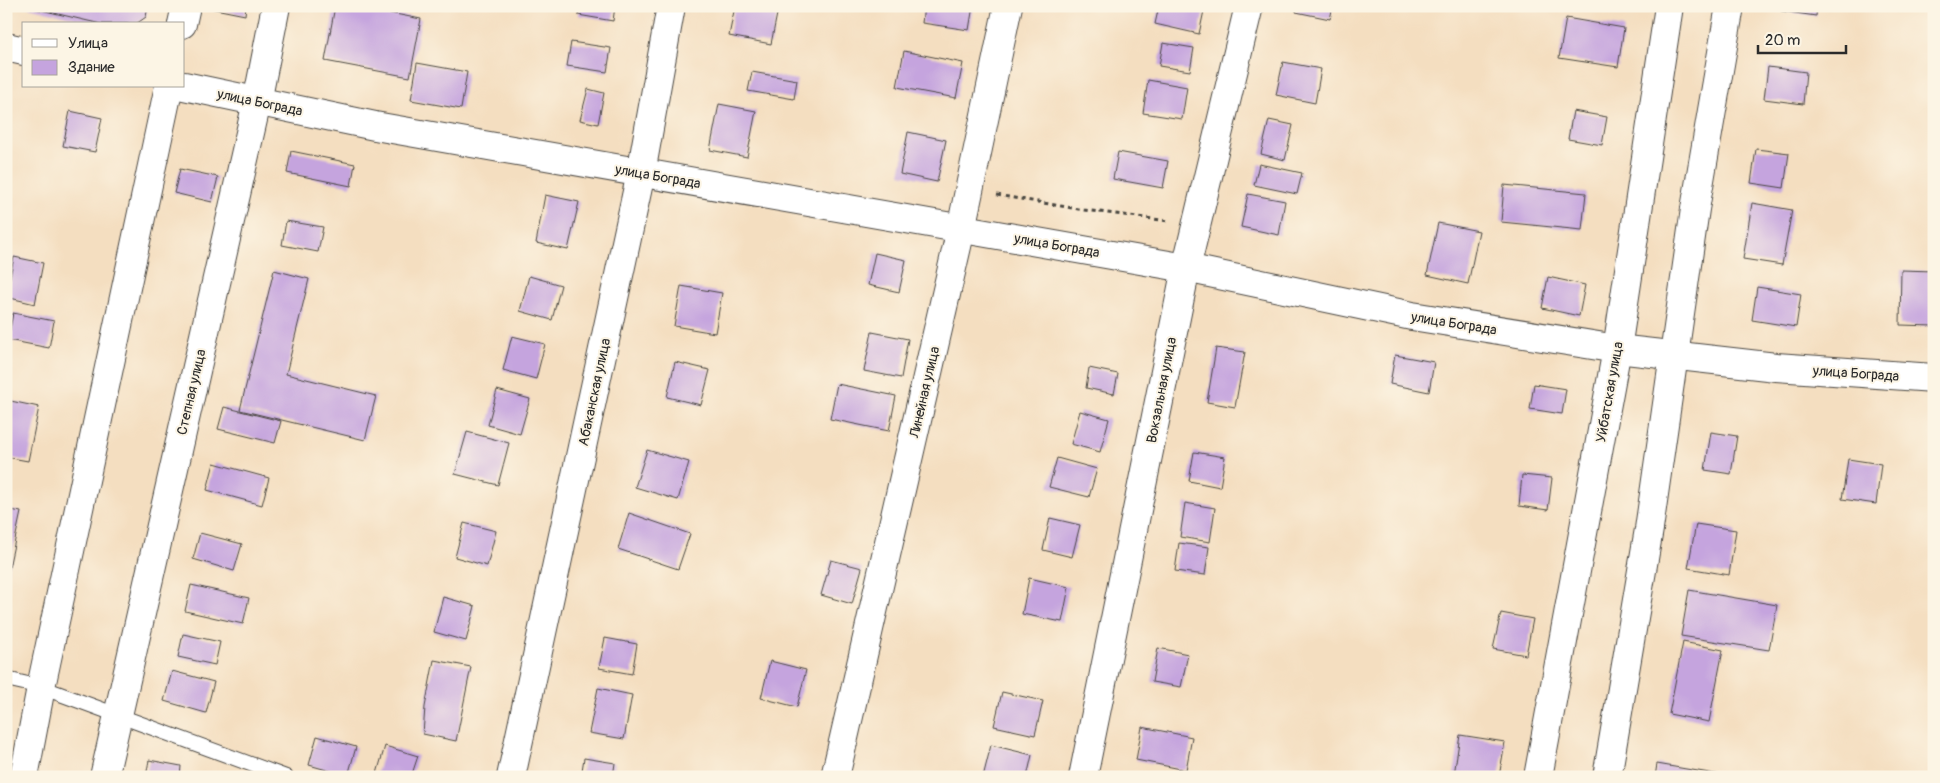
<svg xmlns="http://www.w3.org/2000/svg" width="1940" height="783" viewBox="0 0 1940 783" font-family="Pangolin,sans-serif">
  <rect width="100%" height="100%" fill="#fcf5e5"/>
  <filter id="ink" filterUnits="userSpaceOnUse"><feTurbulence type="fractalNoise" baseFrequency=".02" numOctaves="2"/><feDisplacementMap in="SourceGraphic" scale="10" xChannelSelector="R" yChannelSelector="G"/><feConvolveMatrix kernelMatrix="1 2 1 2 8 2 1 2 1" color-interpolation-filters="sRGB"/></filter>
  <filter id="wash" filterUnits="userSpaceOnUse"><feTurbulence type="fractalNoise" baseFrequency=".0096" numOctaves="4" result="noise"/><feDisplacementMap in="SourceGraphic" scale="20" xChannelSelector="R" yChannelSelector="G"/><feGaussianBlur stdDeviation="1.12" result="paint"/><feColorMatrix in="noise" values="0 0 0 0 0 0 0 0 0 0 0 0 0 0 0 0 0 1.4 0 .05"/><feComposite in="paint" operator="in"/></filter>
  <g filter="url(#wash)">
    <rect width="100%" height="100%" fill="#f4dec0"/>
    <g id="blocks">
      <g fill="#c5a4de">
        <polygon points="24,6 148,6 146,17 136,24 101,24"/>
        <polygon points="200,6 246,6 245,15"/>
        <polygon points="335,6 353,6 421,19 410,77 325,61"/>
        <polygon points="580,6 615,6 613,21 578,15"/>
        <polygon points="735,6 763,6 778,9 771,44 729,36"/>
        <polygon points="924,6 973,6 969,30 922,23"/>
        <polygon points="1159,6 1205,6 1199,34 1155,24"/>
        <polygon points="1297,6 1333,6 1330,19 1296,12"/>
        <polygon points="1782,6 1817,6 1816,16 1781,11"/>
        <polygon points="1566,18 1624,28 1618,67 1559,58"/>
        <polygon points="571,42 611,48 607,72 567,66"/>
        <polygon points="1163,43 1194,48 1190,71 1159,66"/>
        <polygon points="904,51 963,63 956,98 897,87"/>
        <polygon points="1283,62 1321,69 1315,103 1276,95"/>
        <polygon points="417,63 467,72 461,109 411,100"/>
        <polygon points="1768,67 1806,72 1803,104 1764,99"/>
        <polygon points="752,72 797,80 794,99 748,91"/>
        <polygon points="1148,80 1187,87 1182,119 1143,113"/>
        <polygon points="588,89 604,93 598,124 580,120"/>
        <polygon points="719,104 756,111 747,157 710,150"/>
        <polygon points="70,111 102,118 95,152 63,146"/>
        <polygon points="1573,111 1607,117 1602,145 1568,139"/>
        <polygon points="1269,120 1293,125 1285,160 1261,154"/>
        <polygon points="908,132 946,140 937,182 900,174"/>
        <polygon points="1756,149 1789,153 1784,188 1751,183"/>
        <polygon points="291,151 355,164 351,186 287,173"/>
        <polygon points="1118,152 1168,161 1163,188 1113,179"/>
        <polygon points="1259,164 1302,173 1297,194 1254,185"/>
        <polygon points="180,169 218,177 212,202 174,193"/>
        <polygon points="1504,185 1586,193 1582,230 1501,222"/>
        <polygon points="1248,194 1285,201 1279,235 1241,227"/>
        <polygon points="545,195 579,202 568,250 536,243"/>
        <polygon points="1752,203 1792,210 1782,265 1743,259"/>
        <polygon points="286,221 323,227 318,252 282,245"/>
        <polygon points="1438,223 1479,231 1468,284 1427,275"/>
        <polygon points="875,253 906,260 899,292 868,285"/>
        <polygon points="14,257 43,263 35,304 6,297"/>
        <polygon points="274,270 309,279 286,374 376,396 365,440 240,410"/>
        <polygon points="1901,270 1934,271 1934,326 1900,325"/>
        <polygon points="529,276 561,285 552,320 520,311"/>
        <polygon points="1548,277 1585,285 1579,316 1542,308"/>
        <polygon points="681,286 722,293 715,333 674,326"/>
        <polygon points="1757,287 1801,294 1796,327 1752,320"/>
        <polygon points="13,313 54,321 49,348 8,340"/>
        <polygon points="872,332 908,339 901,378 864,371"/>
        <polygon points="512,336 545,344 536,379 503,370"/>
        <polygon points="1216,348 1245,352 1235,407 1207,402"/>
        <polygon points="1395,355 1434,362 1429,392 1390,384"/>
        <polygon points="675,362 710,370 701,405 667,397"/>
        <polygon points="1089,368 1118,374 1114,394 1086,388"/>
        <polygon points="837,384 896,396 889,431 830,419"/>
        <polygon points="1534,384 1566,389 1562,414 1530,409"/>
        <polygon points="497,390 530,399 520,434 488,425"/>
        <polygon points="6,400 39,407 28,461 6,457"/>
        <polygon points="224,407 281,421 275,443 218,429"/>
        <polygon points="1080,411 1109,419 1100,452 1071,444"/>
        <polygon points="467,432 509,443 498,485 455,474"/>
        <polygon points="1711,432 1737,436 1731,474 1705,470"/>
        <polygon points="647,450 689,462 678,500 635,487"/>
        <polygon points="1194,452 1225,457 1220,487 1189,481"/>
        <polygon points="1057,458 1097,469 1089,497 1049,487"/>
        <polygon points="1848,459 1881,464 1876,504 1842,499"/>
        <polygon points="214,463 269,478 262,505 207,490"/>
        <polygon points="1522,475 1552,478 1548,510 1519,506"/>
        <polygon points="1185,503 1215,508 1210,542 1180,537"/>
        <polygon points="6,509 21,512 7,577 6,577"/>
        <polygon points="629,513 690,534 678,569 618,549"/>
        <polygon points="1050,518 1080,525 1072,557 1043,550"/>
        <polygon points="464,523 496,531 487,566 455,557"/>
        <polygon points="1696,524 1736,530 1729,575 1688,568"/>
        <polygon points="200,533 242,544 234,571 193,559"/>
        <polygon points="1179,543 1209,547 1205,575 1175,571"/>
        <polygon points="831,560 862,568 852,604 821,595"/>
        <polygon points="1029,578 1069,587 1062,622 1022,614"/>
        <polygon points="191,585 249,598 243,624 185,611"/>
        <polygon points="1689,590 1777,605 1769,650 1681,636"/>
        <polygon points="443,597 475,606 466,641 434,632"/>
        <polygon points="1501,613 1533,619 1526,655 1493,649"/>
        <polygon points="183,634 220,642 215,665 178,657"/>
        <polygon points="605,638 637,644 632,674 599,668"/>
        <polygon points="1683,642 1723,650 1709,722 1669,714"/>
        <polygon points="1158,648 1188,654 1181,687 1152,682"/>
        <polygon points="434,660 471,667 456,741 423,734 425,707"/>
        <polygon points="770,661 806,670 797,707 761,698"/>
        <polygon points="172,671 214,682 206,713 164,701"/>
        <polygon points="598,688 632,695 624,739 589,733"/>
        <polygon points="1002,692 1043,701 1035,735 994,726"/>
        <polygon points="1142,727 1192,737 1186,770 1136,760"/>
        <polygon points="1460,735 1505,742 1499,777 1454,775"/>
        <polygon points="317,736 356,747 348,776 309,765"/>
        <polygon points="991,745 1032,755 1027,777 983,777"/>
        <polygon points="385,746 418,756 411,777 376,777"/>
        <polygon points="584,758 615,763 613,777 581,777"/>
        <polygon points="149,760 181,766 180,777 146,777"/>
        <polygon points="1657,764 1727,776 1727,777 1655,777"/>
      </g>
    </g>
  </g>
  <g filter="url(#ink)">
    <use href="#blocks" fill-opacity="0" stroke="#494641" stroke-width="1"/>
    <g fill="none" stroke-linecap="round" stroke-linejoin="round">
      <defs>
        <polyline id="lane" points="6,679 41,687 286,777"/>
        <g id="street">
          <polyline points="182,24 186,6"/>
          <polyline points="24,777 41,687 169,86"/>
          <polyline points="104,777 257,102 276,6"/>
          <polyline points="511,777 641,173 671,6"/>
          <polyline points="835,777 961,229 1008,6"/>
          <polyline points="1083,777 1186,268 1249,6"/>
          <polyline points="1538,777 1617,349 1669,6"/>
          <polyline points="1607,777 1649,529 1695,209 1730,6"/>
        </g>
        <g id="primary">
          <polyline points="6,47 24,51"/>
          <polyline points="184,86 375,126 1186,268 1412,316 1617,349 1776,367 1934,378"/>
        </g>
      </defs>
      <use href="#lane" stroke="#494641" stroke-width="16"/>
      <use href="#street" stroke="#494641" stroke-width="30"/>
      <use href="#primary" stroke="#494641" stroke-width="30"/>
      <polyline stroke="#494641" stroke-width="3" stroke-dasharray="4 4" stroke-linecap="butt" points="997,195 1084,210 1169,221"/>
      <use href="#lane" stroke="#fff" stroke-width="14"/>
      <use href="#street" stroke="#fff" stroke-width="28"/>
      <use href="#primary" stroke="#fff" stroke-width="28"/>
    </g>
  </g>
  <g text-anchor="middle" stroke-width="4" stroke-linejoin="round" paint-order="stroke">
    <g font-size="14" fill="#2b2b2b" stroke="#fcf5e5">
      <text transform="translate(260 102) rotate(12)" y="5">улица Бограда</text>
      <text transform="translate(658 176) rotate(10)" y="5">улица Бограда</text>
      <text transform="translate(1057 245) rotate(10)" y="5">улица Бограда</text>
      <text transform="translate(1454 323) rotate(9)" y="5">улица Бограда</text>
      <text transform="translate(1856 373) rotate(4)" y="5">улица Бограда</text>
      <text transform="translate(1161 390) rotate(-79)" y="5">Вокзальная улица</text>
      <text transform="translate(191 392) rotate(-77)" y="5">Степная улица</text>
      <text transform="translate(594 392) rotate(-78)" y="5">Абаканская улица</text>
      <text transform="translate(924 392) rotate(-77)" y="5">Линейная улица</text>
      <text transform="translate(1609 392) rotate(-80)" y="5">Уйбатская улица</text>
    </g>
  </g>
  <rect width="1940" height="783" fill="none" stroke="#fcf5e5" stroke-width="25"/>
  <rect x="22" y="22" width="162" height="65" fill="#fcf5e5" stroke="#a8a49b"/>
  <rect x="32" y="39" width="25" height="8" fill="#ffffff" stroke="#a8a49b"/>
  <text x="68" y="48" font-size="15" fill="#2b2b2b">Улица</text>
  <rect x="32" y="60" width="25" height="15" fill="#c5a4de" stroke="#a8a49b"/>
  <text x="68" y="72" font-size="15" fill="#2b2b2b">Здание</text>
  <path d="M1758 45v8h88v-8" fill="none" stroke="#2b2b2b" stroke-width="2.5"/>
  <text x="1765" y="45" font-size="15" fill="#2b2b2b" stroke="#fcf5e5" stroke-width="4" paint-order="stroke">20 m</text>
</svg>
